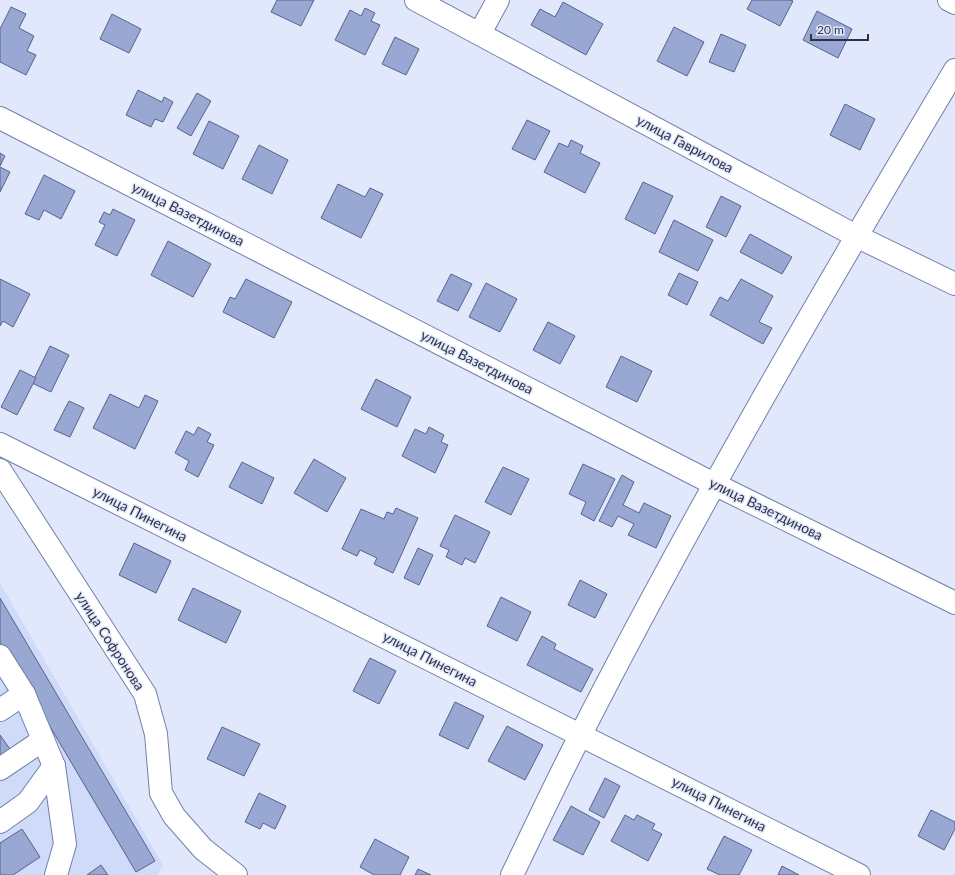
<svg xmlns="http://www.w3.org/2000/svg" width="955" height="875" viewBox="0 0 955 875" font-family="Lato,sans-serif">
  <rect width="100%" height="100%" fill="#e2e8fb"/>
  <polygon fill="#d0dbfa" points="0,583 163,865 158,875 0,875"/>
  <g fill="#99a8d3" stroke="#56638a">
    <polygon points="277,0 314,0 301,26 271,12"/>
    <polygon points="752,0 790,0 793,1 780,26 747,9"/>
    <polygon points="563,2 603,24 586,55 531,25 540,9 555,17"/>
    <polygon points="11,7 26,14 19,28 34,36 27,51 36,55 26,75 0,62 0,29"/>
    <polygon points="365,8 375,13 371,21 380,25 365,55 335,40 350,10 361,16"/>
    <polygon points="817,11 852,29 838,58 803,40"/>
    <polygon points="112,14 141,29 129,53 100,39"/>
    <polygon points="674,27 704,42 687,76 657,61"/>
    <polygon points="721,34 746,45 734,72 709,62"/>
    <polygon points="395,37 419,49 406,75 382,64"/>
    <polygon points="138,90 162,102 164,97 173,102 163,122 155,119 151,127 126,115"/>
    <polygon points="197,93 211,101 191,136 177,128"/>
    <polygon points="845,104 875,119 860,150 830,135"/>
    <polygon points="527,120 550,131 535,160 512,149"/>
    <polygon points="209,121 239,136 223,169 193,154"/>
    <polygon points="571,140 583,146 580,153 600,163 585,193 544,172 559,143 568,147"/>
    <polygon points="259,145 288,160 272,194 242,179"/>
    <polygon points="0,153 5,156 0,166"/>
    <polygon points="0,167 10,172 0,192"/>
    <polygon points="44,175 75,191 61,219 44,210 39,220 25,214"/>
    <polygon points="643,182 673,196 655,234 625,219"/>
    <polygon points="338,184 365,197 370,188 383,194 361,238 321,218"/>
    <polygon points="721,196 741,206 726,237 706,227"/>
    <polygon points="113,209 135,220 117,256 95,245 105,225 99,222 104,212 110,215"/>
    <polygon points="674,220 713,240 698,271 659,252"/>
    <polygon points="750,234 792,257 782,274 740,252"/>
    <polygon points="168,241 211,264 193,297 151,275"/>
    <polygon points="679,273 698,282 687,305 668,295"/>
    <polygon points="451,274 472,284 458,311 437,301"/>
    <polygon points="0,279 30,294 13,327 3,321 0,326"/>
    <polygon points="246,279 292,302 274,338 223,312 230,297 235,299"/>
    <polygon points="741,279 773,296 759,322 772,328 763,344 710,315 720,297 728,301"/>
    <polygon points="486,283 517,299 500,332 469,317"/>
    <polygon points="548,322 575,336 560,364 533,350"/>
    <polygon points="50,346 69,355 51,392 32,383"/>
    <polygon points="621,356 652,371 637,402 606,387"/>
    <polygon points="20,370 36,378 17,415 1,407"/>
    <polygon points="376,379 411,397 397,427 361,409"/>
    <polygon points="110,394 139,408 145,395 158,401 135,449 93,428"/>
    <polygon points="69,401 84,408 70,437 54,430"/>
    <polygon points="198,427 211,434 207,442 214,445 198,477 185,470 189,461 175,453 186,431 194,435"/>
    <polygon points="429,427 444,435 441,442 448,445 435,473 402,456 415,429 426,434"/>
    <polygon points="314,459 346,478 327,512 294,493"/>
    <polygon points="242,462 274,478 262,504 229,487"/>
    <polygon points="583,464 615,479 594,521 581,514 586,502 569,494"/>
    <polygon points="503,467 529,479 511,515 485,502"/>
    <polygon points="622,475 634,482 623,505 639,513 644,503 671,516 656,548 628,535 634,524 618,516 612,527 599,521"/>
    <polygon points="396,508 418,518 393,573 374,564 377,558 360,550 357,556 342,549 361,509 384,519 387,512 393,514"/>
    <polygon points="455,515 490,532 475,563 465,558 462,565 446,557 449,550 440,546"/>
    <polygon points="134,543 171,561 156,593 119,575"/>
    <polygon points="418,548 433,555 419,585 404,578"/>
    <polygon points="580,580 607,594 595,618 568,605"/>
    <polygon points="193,588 241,611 226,643 178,620"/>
    <polygon points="501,597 531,612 517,641 487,626"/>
    <polygon points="0,598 155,861 136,872 0,642"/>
    <polygon points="542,636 556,644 554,649 593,669 581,692 527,665"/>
    <polygon points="370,658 396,671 379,704 353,691"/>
    <polygon points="455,702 484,716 468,749 439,735"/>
    <polygon points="507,726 543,745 525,780 488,761"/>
    <polygon points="222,727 260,744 244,776 207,759"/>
    <polygon points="0,735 12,752 0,760"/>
    <polygon points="605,778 620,786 604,818 589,810"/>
    <polygon points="259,793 286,806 275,829 263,823 260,829 245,822"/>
    <polygon points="571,806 600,822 583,855 553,840"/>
    <polygon points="931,810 955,822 955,829 944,850 918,836"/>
    <polygon points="625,815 634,820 637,815 655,824 652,829 662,834 648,861 611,841"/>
    <polygon points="22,829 40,857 13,875 0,875 0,843"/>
    <polygon points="724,836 752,850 739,875 720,875 707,869"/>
    <polygon points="375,839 409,857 400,875 374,875 360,867"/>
    <polygon points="101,865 108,875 87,875"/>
    <polygon points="782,866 799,875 778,875"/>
    <polygon points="418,869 431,875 415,875"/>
  </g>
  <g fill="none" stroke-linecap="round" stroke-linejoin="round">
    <defs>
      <g id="minor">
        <polyline points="416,0 856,236 955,284"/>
        <polyline points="949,0 955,3"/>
        <polyline points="480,33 498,0"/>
        <polyline points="0,118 714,484 955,603"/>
        <polyline points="0,444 859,875"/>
        <polyline points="0,470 145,694 156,734 161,793 174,816 203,849 236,875"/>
        <polyline points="0,656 24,694 54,766 65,844 56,875"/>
        <polyline points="0,710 24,694"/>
        <polyline points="0,769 43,740"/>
        <polyline points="0,822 28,802 54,766"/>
        <path d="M512,875C535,828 557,780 581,734C697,507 825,288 955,70"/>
      </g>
    </defs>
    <use href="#minor" stroke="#7280a9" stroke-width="24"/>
    <use href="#minor" stroke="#fff" stroke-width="22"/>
  </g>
  <g text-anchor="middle" stroke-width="3" stroke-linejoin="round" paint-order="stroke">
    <g font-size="14" fill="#2d3345" stroke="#e2e8fb">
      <text transform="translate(685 144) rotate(28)" y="5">улица Гаврилова</text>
      <text transform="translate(188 214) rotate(27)" y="5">улица Вазетдинова</text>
      <text transform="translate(477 362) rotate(27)" y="5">улица Вазетдинова</text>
      <text transform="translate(766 509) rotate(26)" y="5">улица Вазетдинова</text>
      <text transform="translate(140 514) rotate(27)" y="5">улица Пинегина</text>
      <text transform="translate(110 641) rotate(57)" y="5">улица Софронова</text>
      <text transform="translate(430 659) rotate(27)" y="5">улица Пинегина</text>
      <text transform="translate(719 804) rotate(27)" y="5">улица Пинегина</text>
    </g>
  </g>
  <path d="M811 34v6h57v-6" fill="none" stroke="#2d3345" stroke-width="2"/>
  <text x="817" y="34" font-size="12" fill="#2d3345" stroke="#e2e8fb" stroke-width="3" paint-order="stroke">20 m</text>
</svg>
